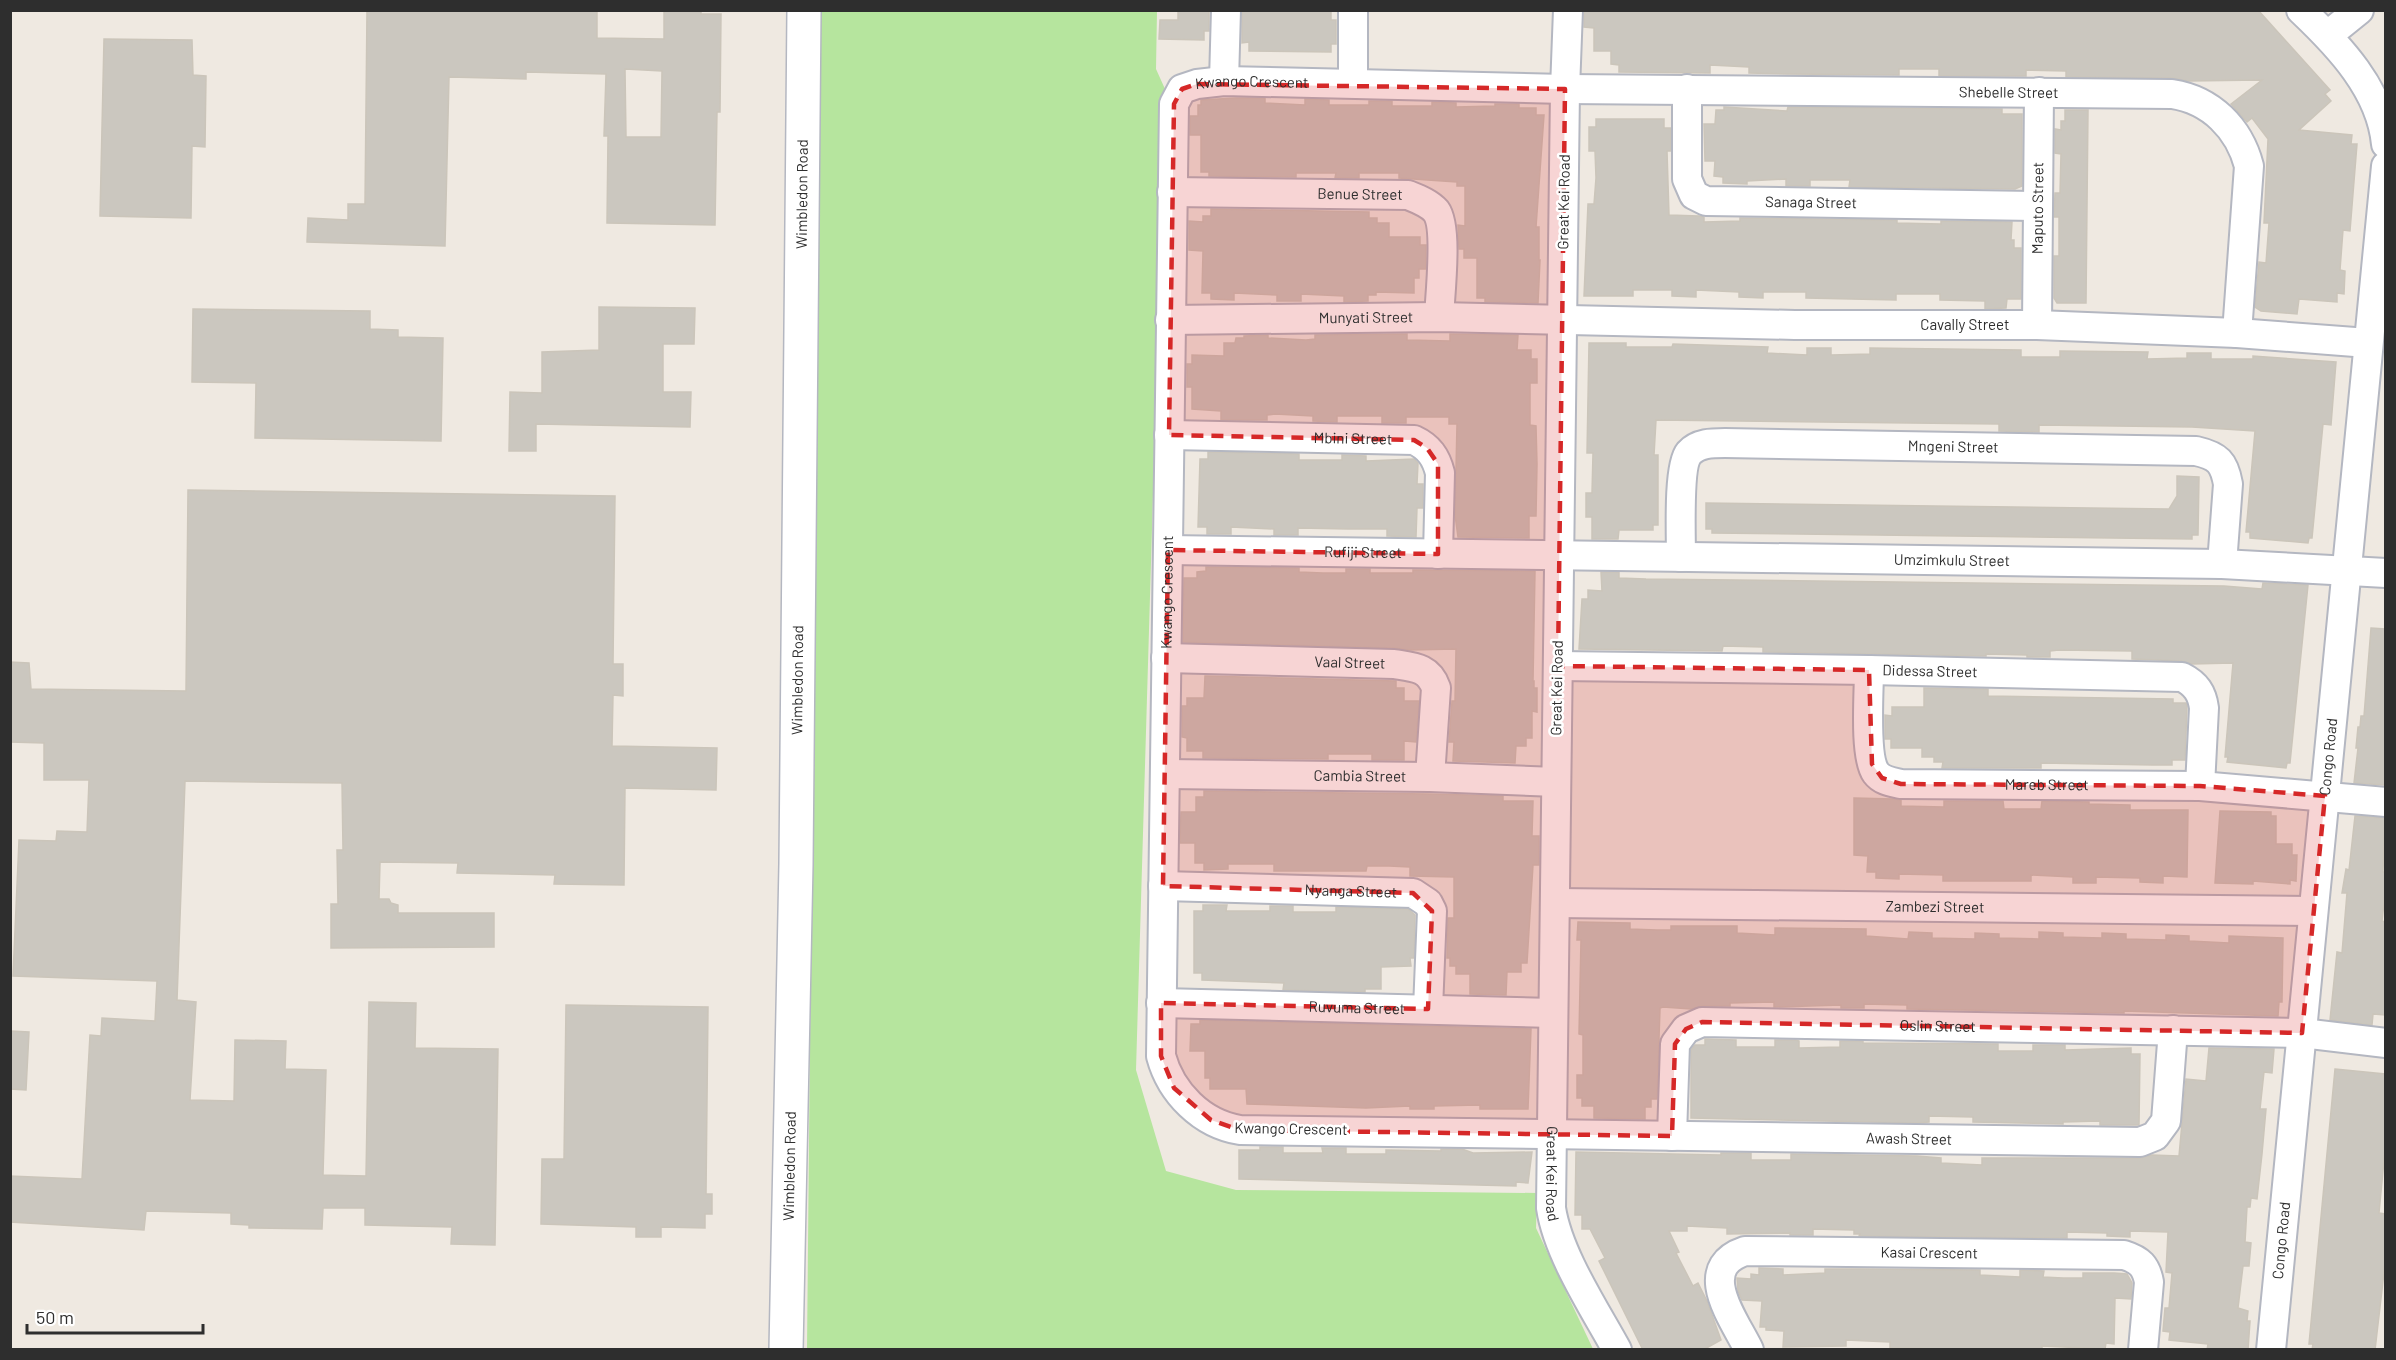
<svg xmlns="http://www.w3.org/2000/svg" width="2396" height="1360" viewBox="0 0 2396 1360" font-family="Barlow,sans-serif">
  <rect width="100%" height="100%" fill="#efe9e1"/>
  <polygon fill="#b6e59e" points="820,11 1157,11 1156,69 1165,89 1136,1070 1166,1171 1236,1190 1537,1193 1536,1228 1593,1349 807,1349"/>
  <g fill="#cbc7bf" stroke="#cbc5ba" stroke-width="1.5" fill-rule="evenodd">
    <path d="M367,10H597V38L664,39V10H701V14H721L720,112H717L715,225L607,223L608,136H604L606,74L526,72V79L449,77L445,246L307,242L308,218L348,220V204H365ZM625,69L662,71L661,137H626Z"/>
    <polygon points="1178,10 1209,10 1209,31 1204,31 1204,40 1159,39 1160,20 1178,20"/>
    <polygon points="1242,10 1331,11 1331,20 1336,20 1336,44 1331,44 1331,52 1249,51 1249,42 1242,43"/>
    <polygon points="1584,10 2258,10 2330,90 2325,94 2331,101 2299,130 2352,135 2351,144 2357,144 2350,231 2343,230 2340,270 2345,271 2344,294 2337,293 2337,302 2299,299 2297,314 2261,311 2255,307 2259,262 2266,263 2269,223 2264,223 2268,139 2252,118 2247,122 2231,104 2262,80 2188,81 2172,78 2066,77 2066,71 2026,70 2026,76 1939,76 1939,69 1899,69 1899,75 1788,74 1749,73 1749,67 1710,65 1710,73 1619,72 1619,65 1611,64 1611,51 1594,51 1594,28 1584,27"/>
    <polygon points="104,39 192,40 193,75 206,76 205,147 192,146 191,218 100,216"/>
    <polygon points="1236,98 1265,98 1265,103 1305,105 1305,99 1329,100 1329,105 1369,105 1369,101 1392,101 1392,106 1432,106 1432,102 1456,103 1456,107 1495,106 1495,104 1519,104 1519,108 1536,108 1536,115 1544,115 1536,227 1539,227 1539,260 1540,260 1538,303 1485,302 1485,298 1477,298 1477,258 1464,258 1464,249 1459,249 1458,225 1465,226 1465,186 1457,186 1457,182 1399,178 1399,173 1359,173 1359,178 1335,178 1336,173 1296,173 1296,177 1209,176 1209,172 1201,172 1201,135 1190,135 1190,116 1198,116 1198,105 1201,105 1201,100"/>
    <polygon points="1724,107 1787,111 1788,107 2002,109 2002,114 2022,114 2022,186 2015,189 1849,187 1850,180 1810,180 1810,186 1786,186 1786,179 1747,181 1747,184 1723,183 1723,177 1714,176 1715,161 1705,161 1704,124 1715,124 1716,110 1724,110"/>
    <polygon points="2065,110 2088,110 2086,303 2057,303 2054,298 2054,256 2059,256 2059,217 2054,217 2055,193 2060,193 2061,154 2055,153 2055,129 2061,130 2061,121 2065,121"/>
    <polygon points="1596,119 1664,119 1664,128 1671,128 1671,151 1667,151 1669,215 1699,216 1704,217 1704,222 1740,221 1740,218 1897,220 1897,223 1941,224 1941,221 2012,222 2011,240 2014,240 2014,248 2021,248 2021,299 2007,299 2006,308 1985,309 1985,301 1940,300 1940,294 1896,294 1896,300 1806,298 1806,292 1763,292 1763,298 1739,297 1739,292 1696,290 1696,297 1672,296 1672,290 1633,290 1633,296 1584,296 1588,204 1594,204 1596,178 1595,151 1589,151 1589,127 1596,127"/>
    <polygon points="1211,209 1369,212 1369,218 1377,218 1377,223 1389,223 1389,237 1420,237 1420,245 1426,245 1426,269 1419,269 1419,278 1414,278 1414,293 1376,292 1376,295 1368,295 1368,301 1344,302 1344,296 1301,294 1301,301 1277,301 1277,295 1234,293 1234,300 1211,299 1211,293 1202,293 1203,251 1189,250 1189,221 1203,222 1203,216 1211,216"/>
    <polygon points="599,307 695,308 694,344 663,344 663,392 691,392 690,427 536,424 536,451 509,451 510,392 542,393 542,352 599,350"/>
    <polygon points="193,309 370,311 370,329 398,330 398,337 443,338 441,441 255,438 256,383 192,382"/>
    <polygon points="1407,334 1407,340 1450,341 1450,334 1518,335 1517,350 1531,350 1531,359 1537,359 1537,383 1530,383 1530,425 1536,426 1537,464 1536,516 1529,516 1529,538 1458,537 1455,515 1457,424 1449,424 1449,417 1406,417 1406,423 1382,423 1382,416 1337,416 1337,422 1313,421 1313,416 1275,414 1267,415 1267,420 1221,420 1221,411 1192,409 1192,387 1187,387 1187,364 1192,364 1192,355 1224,356 1224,343 1235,343 1236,338 1244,338 1244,336 1268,335 1268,338 1306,340 1315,339 1315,335"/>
    <polygon points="1589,343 1626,343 1626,347 1672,347 1673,344 1768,347 1767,353 1807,355 1807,348 1831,348 1831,355 1870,354 1870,348 2021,350 2021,357 2060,357 2060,351 2148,352 2147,359 2187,358 2187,353 2211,353 2211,359 2253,359 2253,356 2336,362 2331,425 2323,424 2312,538 2309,538 2308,543 2250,538 2250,532 2246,532 2255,431 2192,427 2039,425 2039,432 1999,431 1999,424 1656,420 1654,455 1658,455 1658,525 1653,525 1653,530 1619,530 1618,539 1592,539 1592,517 1586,517 1586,493 1592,493 1593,453 1587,453"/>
    <polygon points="1208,452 1299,454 1299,460 1342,460 1342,455 1366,456 1366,461 1414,459 1418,463 1417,484 1423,484 1423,508 1417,508 1416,537 1387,536 1387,529 1348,529 1298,528 1298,535 1274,535 1274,529 1231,527 1231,534 1207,534 1207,527 1198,527 1200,459 1208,459"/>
    <polygon points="2177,476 2199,477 2198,535 2192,535 2192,539 1712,533 1712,529 1706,529 1706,503 2169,509 2177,496"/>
    <polygon points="188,490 615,496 613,664 623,664 623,696 613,695 612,746 717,748 716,790 625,788 624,885 554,884 555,875 457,873 458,863 380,862 379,899 389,899 391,903 398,905 398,913 494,913 494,947 331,948 331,904 338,904 337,850 343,850 342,783 185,781 177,1000 196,1002 190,1100 234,1101 235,1040 286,1041 285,1069 326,1070 323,1175 366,1176 369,1002 416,1003 415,1048 498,1049 495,1245 451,1244 452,1227 365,1225 365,1208 323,1208 322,1229 249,1228 249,1225 231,1224 231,1213 146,1211 144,1230 10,1222 10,1176 82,1179 90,1035 101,1036 102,1018 155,1021 157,981 13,976 19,840 56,841 57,831 87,832 89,780 44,780 44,743 10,742 10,662 29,663 31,689 186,691"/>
    <polygon points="1206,567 1299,568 1299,572 1323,573 1346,573 1346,569 1370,569 1370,573 1413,573 1413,570 1535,571 1533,681 1534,681 1534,688 1537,688 1537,712 1532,711 1532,738 1526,738 1526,746 1516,746 1515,763 1453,761 1454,742 1449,742 1452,701 1455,701 1456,649 1410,650 1394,648 1183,642 1184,578 1197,578 1197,572 1206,571"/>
    <polygon points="1601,572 1619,572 1619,578 1646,579 2224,586 2262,589 2263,583 2308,585 2290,763 2287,763 2286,768 2227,762 2228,757 2225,757 2233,663 2192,664 2182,661 2132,659 2132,651 2059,650 2050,651 2050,657 2027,657 2027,655 1986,654 1986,656 1763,652 1763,647 1723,646 1722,651 1579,649 1582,599 1588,599 1588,590 1602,591"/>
    <polygon points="2371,628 2385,629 2385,785 2354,783 2358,748 2356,748 2358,727 2360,727 2361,716 2364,716"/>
    <polygon points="1205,676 1396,681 1396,688 1404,688 1404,701 1419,701 1416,742 1404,741 1404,760 1372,760 1372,754 1328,754 1328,759 1203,758 1203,751 1187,751 1187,738 1182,737 1182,706 1187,706 1187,698 1204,698"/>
    <polygon points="1924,688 1988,689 1988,696 2173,699 2173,703 2186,703 2187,706 2185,760 2172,760 2172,765 2153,765 2041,763 2041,768 1942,768 1943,762 1934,762 1934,757 1922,757 1922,748 1891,748 1891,739 1885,739 1885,715 1892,716 1892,707 1924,707"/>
    <polygon points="1204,791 1430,794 1503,796 1503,801 1533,801 1532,836 1539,836 1539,865 1533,865 1527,963 1521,963 1521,972 1507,972 1506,995 1470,994 1470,974 1456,974 1456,966 1450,966 1450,958 1447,958 1448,918 1454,918 1454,877 1410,876 1410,867 1389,866 1367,866 1366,871 1274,871 1274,864 1228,864 1228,869 1204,870 1204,863 1195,863 1195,843 1180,843 1181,812 1196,812 1196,797 1204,797"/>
    <polygon points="1854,798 1894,799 1901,800 1901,806 1944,807 1944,801 2003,801 2004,809 2041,809 2042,801 2089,802 2089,804 2130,805 2130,810 2188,810 2187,877 2163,876 2163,883 2140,882 2140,878 2096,877 2096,883 2073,883 2073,877 2031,875 2031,881 1943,881 1943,875 1899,874 1899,879 1876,878 1876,872 1867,872 1868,856 1854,855"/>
    <polygon points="2220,811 2271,812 2271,816 2276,816 2276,844 2292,844 2292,855 2297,855 2296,881 2290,880 2290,884 2253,881 2253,884 2215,883"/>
    <polygon points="2355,816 2385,818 2383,872 2385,872 2385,895 2382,921 2385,922 2385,1015 2373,1014 2372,1025 2330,1020 2337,952 2342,953 2347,893 2342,893 2346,869 2349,870"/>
    <polygon points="1203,905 1227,905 1226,911 1270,911 1270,906 1293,906 1293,912 1336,912 1336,907 1408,909 1415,915 1414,958 1410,958 1411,966 1381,967 1381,989 1365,989 1365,992 1283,990 1284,983 1202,980 1202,973 1194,973 1194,911 1203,911"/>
    <polygon points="1578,922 1630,923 1630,929 1657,930 1671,930 1671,926 1737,926 1737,933 1775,935 1775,928 1866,929 1866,936 1908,939 1909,932 1932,933 1932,938 1975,939 1975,933 1999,934 1999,938 2039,939 2039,932 2063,933 2063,937 2102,938 2102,933 2126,934 2126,939 2166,940 2166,935 2189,936 2189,941 2229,943 2229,936 2283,938 2282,1002 2279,1002 2278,1016 2124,1011 2124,1013 1907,1009 1907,1005 1864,1004 1864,1008 1841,1008 1841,1005 1774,1007 1774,1002 1730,1003 1730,1006 1702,1006 1691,1009 1663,1007 1660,1008 1657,1099 1651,1099 1651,1107 1645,1107 1645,1119 1594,1118 1594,1106 1582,1106 1582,1098 1577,1098 1577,1075 1583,1075 1583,1035 1579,1034 1581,940 1577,940"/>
    <polygon points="566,1005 708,1007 706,1194 712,1194 712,1214 705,1214 705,1228 661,1227 661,1237 636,1237 636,1227 541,1224 542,1159 564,1159"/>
    <polygon points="1200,1020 1531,1029 1528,1109 1480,1109 1480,1105 1434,1106 1434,1109 1410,1109 1410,1106 1366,1108 1247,1104 1246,1089 1210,1089 1210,1078 1205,1078 1205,1051 1190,1051 1191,1024 1200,1024"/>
    <polygon points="10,1031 29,1032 26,1090 10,1089"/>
    <polygon points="1705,1039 1736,1040 1736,1047 1775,1047 1775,1040 1796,1040 1799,1041 1799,1048 1840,1047 1840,1041 1863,1041 1863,1043 1998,1044 1998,1051 2033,1051 2033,1045 2065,1045 2065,1050 2131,1048 2131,1054 2140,1054 2139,1125 2100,1125 2100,1121 2063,1122 2063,1124 1973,1122 1973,1117 1929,1116 1929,1122 1917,1123 1691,1118 1691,1050 1695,1045 1705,1045"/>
    <polygon points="2209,1048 2274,1049 2272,1073 2264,1072 2260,1109 2266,1109 2262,1154 2257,1199 2251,1198 2250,1207 2247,1207 2245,1242 2251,1243 2249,1266 2243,1266 2238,1308 2248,1311 2247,1321 2250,1321 2248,1350 2207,1350 2208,1344 2169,1340 2170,1332 2163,1331 2165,1308 2169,1308 2172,1273 2166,1272 2168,1232 2130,1231 2130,1237 2107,1236 2107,1233 2067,1232 2067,1238 1859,1236 1860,1234 1854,1234 1854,1230 1813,1229 1813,1235 1790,1235 1790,1233 1727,1234 1727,1228 1687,1226 1687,1231 1669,1231 1679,1252 1676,1253 1693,1286 1698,1283 1707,1301 1721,1340 1703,1350 1643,1350 1599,1261 1605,1258 1590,1229 1582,1229 1582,1215 1575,1215 1576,1152 1721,1155 1721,1153 1751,1153 1751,1160 1791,1160 1791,1154 1917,1156 1941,1158 1941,1163 1982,1165 1982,1158 2140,1158 2152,1155 2179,1156 2186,1079 2206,1081"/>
    <polygon points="2335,1069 2385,1074 2385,1150 2379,1213 2385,1214 2385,1264 2375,1350 2312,1350 2313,1344 2309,1344"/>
    <polygon points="1260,1147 1283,1147 1283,1153 1323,1153 1322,1148 1346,1148 1346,1154 1386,1154 1386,1150 1441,1151 1441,1149 1462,1149 1473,1153 1532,1152 1528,1183 1516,1182 1516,1186 1239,1179 1239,1150 1260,1150"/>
    <polygon points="1759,1268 1783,1269 1783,1275 1825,1273 1825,1269 1859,1269 1980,1270 1980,1275 2020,1277 2020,1270 2044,1271 2043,1277 2063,1278 2083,1278 2083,1273 2114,1273 2127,1274 2132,1283 2131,1299 2115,1298 2114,1344 2106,1343 2105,1349 2042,1346 2042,1349 2010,1350 1890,1348 1890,1342 1846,1340 1846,1346 1783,1347 1784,1331 1766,1330 1766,1327 1760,1327 1762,1301 1742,1300 1738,1291 1737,1278 1751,1279 1751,1274 1759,1275"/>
  </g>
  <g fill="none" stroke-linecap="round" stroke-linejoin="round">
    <defs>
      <g id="street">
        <path id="s1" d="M1568,10L1565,89L1551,1208C1558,1254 1594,1308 1617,1350"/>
        <path d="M2301,10C2339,46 2381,90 2386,144"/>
        <polyline points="2328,35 2359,10"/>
        <polyline points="1224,81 1226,10"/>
        <polyline points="1353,83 1353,10"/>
        <path id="s2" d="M1687,89V179L1694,195L1706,201L2038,206"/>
        <path id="s3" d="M1172,192L1408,195C1418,199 1429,203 1436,211C1448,227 1440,295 1439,317"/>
        <path id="s4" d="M1170,320L1439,317L1795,325H2037L2237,333L2368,343"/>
        <path id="s5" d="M2037,325L2039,92"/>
        <path id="s6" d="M1169,435L1414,440C1429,447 1436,457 1440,473L1438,554"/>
        <path id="s7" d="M1168,550L2222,564L2386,573"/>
        <path id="s8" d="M1681,557C1681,537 1678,466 1689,453C1698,443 1712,443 1725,443L2196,451C2218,456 2224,462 2228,484L2222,564"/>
        <path id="s9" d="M1166,658L1394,664C1413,667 1429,667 1436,688L1430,777"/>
        <path id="s10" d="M1558,666L1869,670L2182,677C2196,684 2202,693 2204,708L2200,786"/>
        <path id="s11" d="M1869,670C1869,692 1864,757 1876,773C1882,781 1892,782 1901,784L2200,786L2386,802"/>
        <path id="s12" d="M1165,774L1430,777L1556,782"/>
        <path id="s13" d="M1163,886L1413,893L1428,903L1432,911L1428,1009"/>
        <path id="s14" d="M1555,903L2313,911"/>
        <path id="s15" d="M1161,1003L1553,1013"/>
        <path id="s16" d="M2173,1030L2166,1121L2155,1136L2140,1142L1240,1130C1202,1124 1171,1093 1161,1056L1174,104L1182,89L1197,84L1224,81L1565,89L2172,94C2211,100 2239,128 2249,166L2237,333"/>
        <path id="s17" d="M1672,1136L1675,1044L1686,1029L1702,1022L2302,1033L2386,1043"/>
        <path id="s18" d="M1749,1350C1734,1319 1694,1268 1745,1251L2124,1255C2140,1260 2146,1266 2149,1282L2143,1350"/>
        <path id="s19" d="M2271,1350L2386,166"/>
      </g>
      <g id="secondary">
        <path id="s20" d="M786,1350L796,864L804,10"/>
      </g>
    </defs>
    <use href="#street" stroke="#b4b7c1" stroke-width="32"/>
    <use href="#secondary" stroke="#b4b7c1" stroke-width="36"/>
    <use href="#street" stroke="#fff" stroke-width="28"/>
    <use href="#secondary" stroke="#fff" stroke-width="33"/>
  </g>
  <path fill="#d62828" fill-opacity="0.2" stroke="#d62828" stroke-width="4.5" stroke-dasharray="12 8" stroke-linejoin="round" d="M1197,84L1565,89L1558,666L1869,670L1872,764L1882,778L1901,784L2200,786L2325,796L2302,1033L1702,1022L1686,1029L1675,1044L1672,1136L1240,1130L1211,1120L1174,1088L1161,1056V1003L1428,1009L1432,911L1413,893L1163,886L1168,550L1438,554V464L1427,448L1414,440L1169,435L1174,104L1182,89Z"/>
  <g text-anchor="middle" stroke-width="5" stroke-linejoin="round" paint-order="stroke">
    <g font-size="15" fill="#2e2e2e" stroke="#fff">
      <text dy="5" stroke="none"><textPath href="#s16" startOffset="2180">Kwango Crescent</textPath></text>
      <text dy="5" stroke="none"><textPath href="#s16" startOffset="2937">Shebelle Street</textPath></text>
      <text dy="5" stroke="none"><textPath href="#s20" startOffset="1156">Wimbledon Road</textPath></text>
      <text dy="5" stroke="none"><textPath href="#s3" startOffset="188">Benue Street</textPath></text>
      <text transform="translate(1564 202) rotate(-89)" y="5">Great Kei Road</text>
      <text dy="5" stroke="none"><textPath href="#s2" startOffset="226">Sanaga Street</textPath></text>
      <text dy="5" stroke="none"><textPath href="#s5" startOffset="117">Maputo Street</textPath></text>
      <text dy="5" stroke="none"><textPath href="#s4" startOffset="196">Munyati Street</textPath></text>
      <text dy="5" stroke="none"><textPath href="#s4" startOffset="795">Cavally Street</textPath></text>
      <text dy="5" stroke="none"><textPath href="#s6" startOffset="184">Mbini Street</textPath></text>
      <text dy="5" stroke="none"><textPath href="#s8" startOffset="372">Mngeni Street</textPath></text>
      <text dy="5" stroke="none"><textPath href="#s7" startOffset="195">Rufiji Street</textPath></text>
      <text dy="5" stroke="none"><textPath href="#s7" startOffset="784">Umzimkulu Street</textPath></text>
      <text dy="5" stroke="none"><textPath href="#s16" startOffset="1604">Kwango Crescent</textPath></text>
      <text dy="5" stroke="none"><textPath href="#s9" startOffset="184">Vaal Street</textPath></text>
      <text dy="5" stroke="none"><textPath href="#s10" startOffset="372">Didessa Street</textPath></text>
      <text dy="5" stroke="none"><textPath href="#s20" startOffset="670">Wimbledon Road</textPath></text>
      <text transform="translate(1557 688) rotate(-89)" y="5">Great Kei Road</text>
      <text dy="5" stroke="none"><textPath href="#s19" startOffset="596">Congo Road</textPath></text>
      <text dy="5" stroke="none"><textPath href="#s12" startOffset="195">Cambia Street</textPath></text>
      <text dy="5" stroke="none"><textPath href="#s11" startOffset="278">Mareb Street</textPath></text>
      <text dy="5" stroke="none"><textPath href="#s13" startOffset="188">Nyanga Street</textPath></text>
      <text dy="5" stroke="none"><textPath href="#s14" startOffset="380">Zambezi Street</textPath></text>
      <text dy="5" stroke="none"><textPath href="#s15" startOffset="196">Ruvuma Street</textPath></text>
      <text dy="5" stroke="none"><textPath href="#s17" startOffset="364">Oslin Street</textPath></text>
      <text transform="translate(1291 1129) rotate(1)" y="5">Kwango Crescent</text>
      <text transform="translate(1909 1139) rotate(1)" y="5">Awash Street</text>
      <text dy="5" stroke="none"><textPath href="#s20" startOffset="184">Wimbledon Road</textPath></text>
      <text dy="5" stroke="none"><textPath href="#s1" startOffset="1164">Great Kei Road</textPath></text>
      <text dy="5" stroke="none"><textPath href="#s19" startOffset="110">Congo Road</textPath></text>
      <text dy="5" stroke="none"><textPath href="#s18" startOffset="302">Kasai Crescent</textPath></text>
    </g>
  </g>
  <rect width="2396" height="1360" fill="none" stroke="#2e2e2e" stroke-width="24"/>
  <path d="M27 1324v9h176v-9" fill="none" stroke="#2e2e2e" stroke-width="3"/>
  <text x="36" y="1324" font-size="18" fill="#2e2e2e" stroke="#ffffff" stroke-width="4.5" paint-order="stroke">50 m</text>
</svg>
